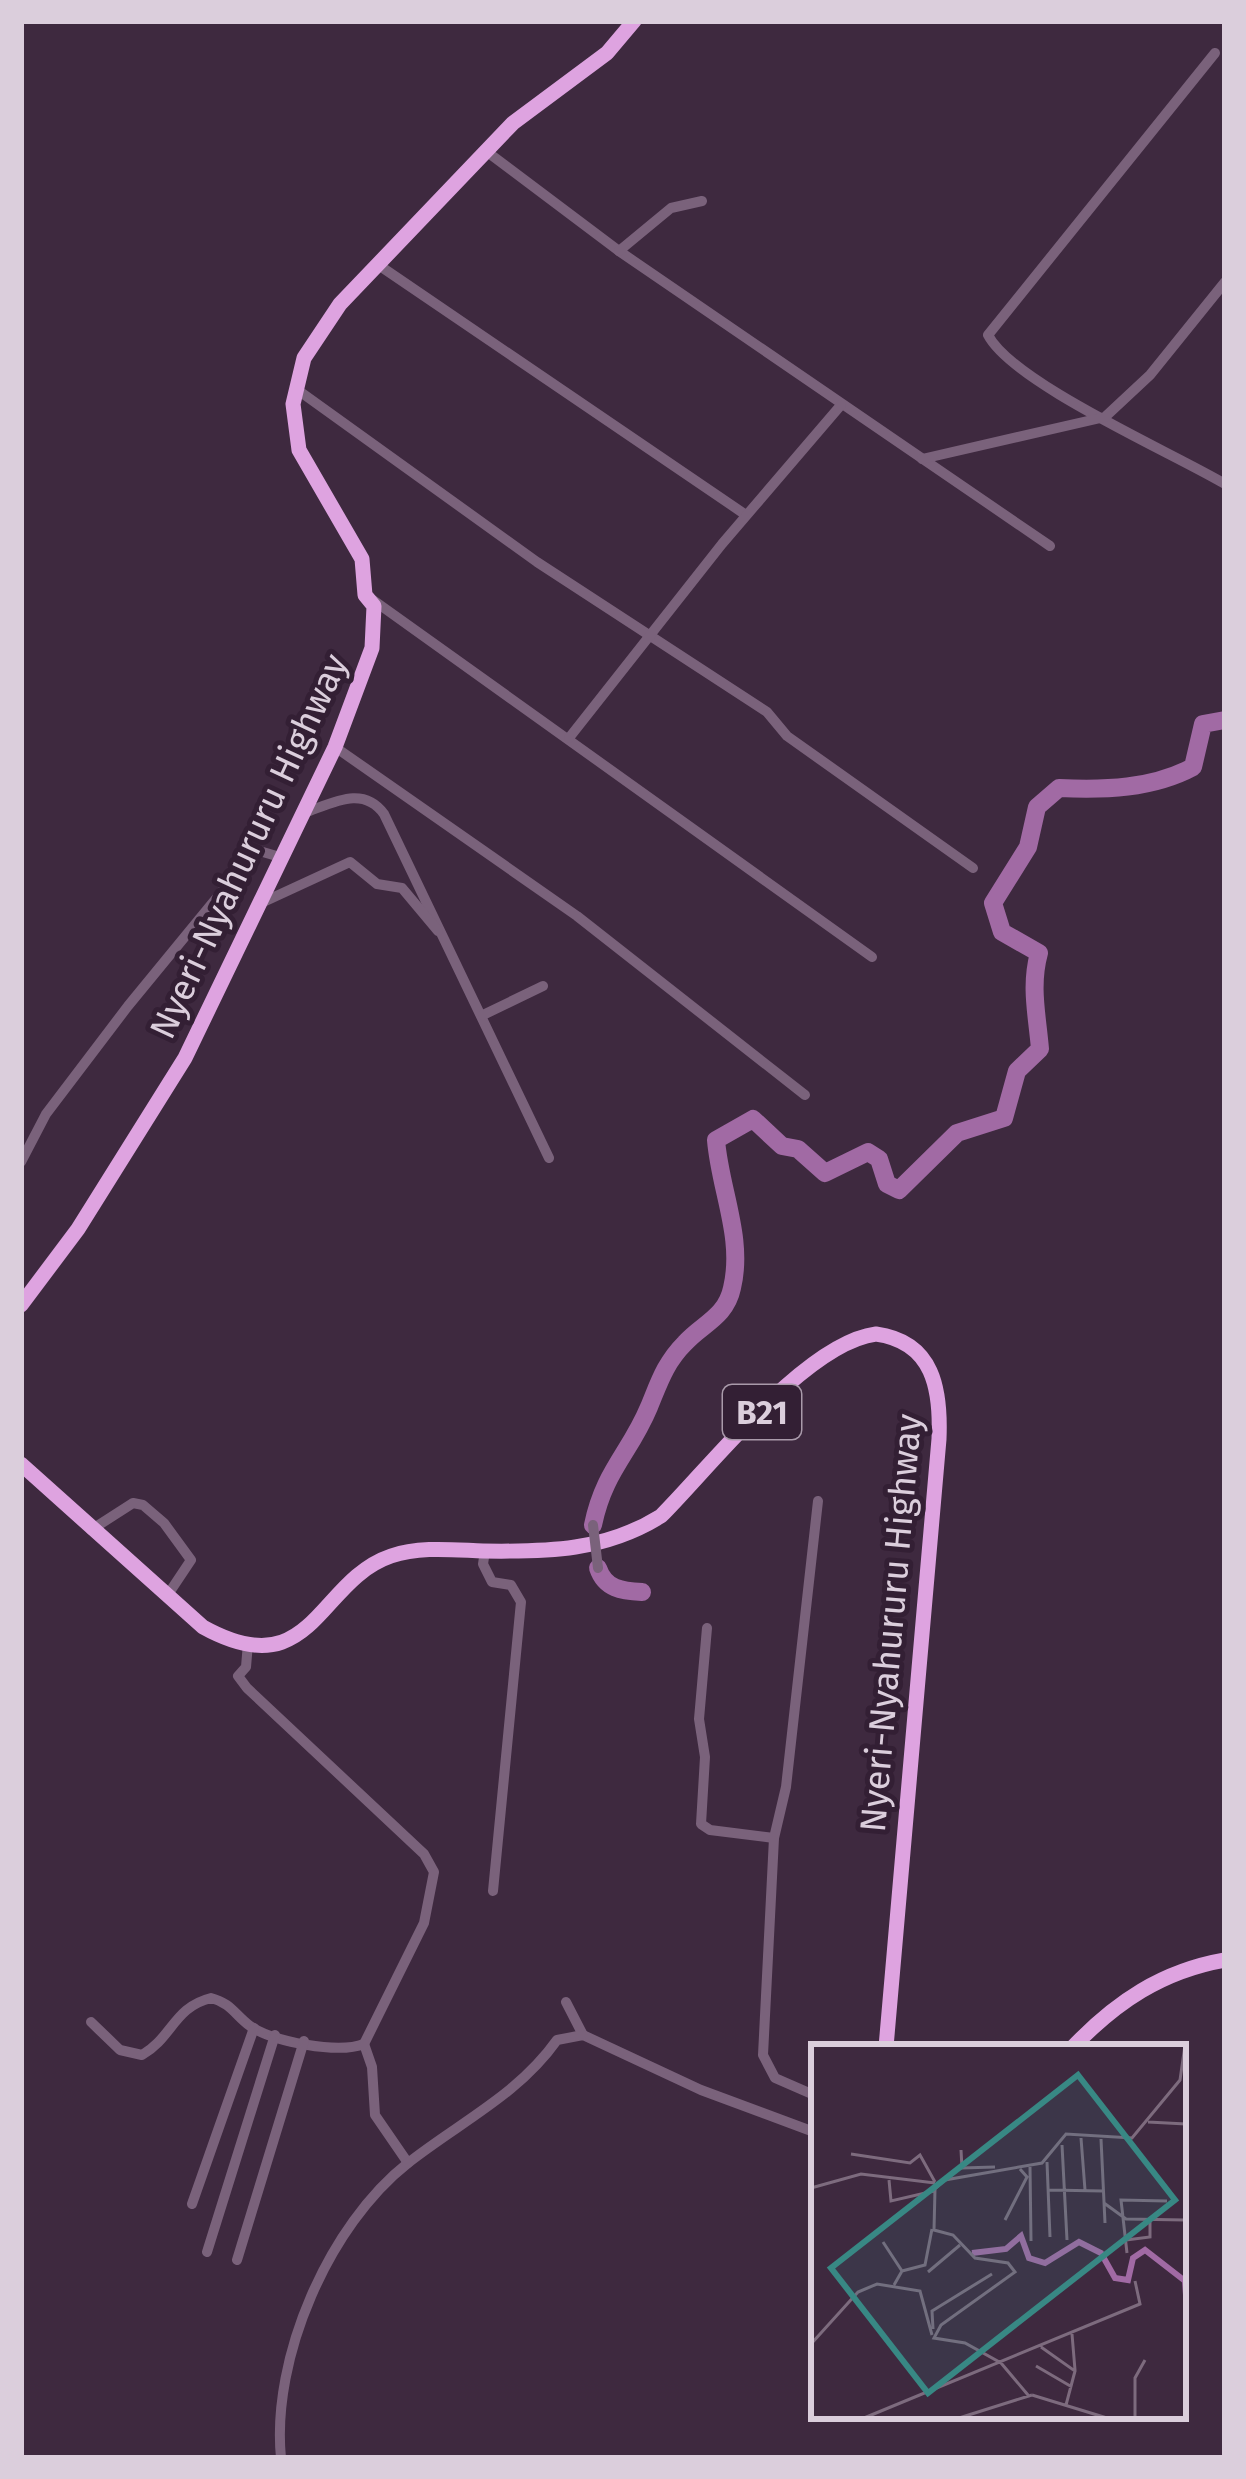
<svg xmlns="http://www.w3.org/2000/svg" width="1246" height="2479" viewBox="0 0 1246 2479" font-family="'Fira Sans',sans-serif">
  <rect width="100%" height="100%" fill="#3e293f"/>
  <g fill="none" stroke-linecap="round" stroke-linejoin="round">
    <g stroke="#a16aa4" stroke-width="18">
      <path d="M593,1525C604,1471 630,1453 649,1407C659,1383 665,1363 685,1343C702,1324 726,1317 732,1288C744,1238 720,1190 716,1140L753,1119L782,1146L798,1149L825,1173L868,1152L879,1159L887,1184L899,1190L957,1133L1004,1118L1017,1071L1040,1049C1037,1014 1030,986 1039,953L1002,932L993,903L1028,847L1037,807L1059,788C1104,790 1152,789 1193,767L1203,724L1225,720"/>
      <path d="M598,1568C605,1589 622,1591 642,1592"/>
    </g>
    <g stroke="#7a627b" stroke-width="10">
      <path d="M1215,53L988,335C1013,383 1173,453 1225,484"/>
      <polyline points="486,151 619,251 1050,546"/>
      <polyline points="619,251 671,208 702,201"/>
      <polyline points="380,266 746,515"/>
      <polyline points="295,388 537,562 767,712 787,736 973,868"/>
      <polyline points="922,459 1105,417 1150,375 1225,282"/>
      <polyline points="373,600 872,957"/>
      <polyline points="569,738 722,544 841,405"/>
      <polyline points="335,747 577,916 805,1095"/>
      <path d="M304,813C333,803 363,785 384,814L549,1158"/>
      <polyline points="259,904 350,862 377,884 402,888 438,931"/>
      <polyline points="483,1015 543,986"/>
      <polyline points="21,1162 46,1114 128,1006 256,850 280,857"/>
      <polyline points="91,1530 133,1503 143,1505 164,1523 191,1560 167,1596"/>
      <polyline points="485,1551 483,1564 492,1582 511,1585 521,1602 493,1891"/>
      <polyline points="707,1628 699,1719 705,1757 701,1824 710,1830 774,1838"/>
      <polyline points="248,1643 246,1667 238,1676 247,1688 424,1854 434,1872 424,1923 364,2044"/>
      <polyline points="566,2002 583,2035"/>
      <path d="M91,2022L120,2050L142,2055C172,2038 174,2007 211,1998C231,2003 235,2015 250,2026C274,2042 338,2054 364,2044L372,2067L375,2115L408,2163"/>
      <polyline points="814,2095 775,2078 763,2055 774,1838 786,1787 818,1501"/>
      <polyline points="192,2204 254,2028"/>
      <polyline points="207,2252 275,2035"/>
      <polyline points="237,2260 304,2041"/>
      <path d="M281,2458C271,2358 329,2225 408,2163C460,2122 518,2095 557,2040L583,2035L701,2090L814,2132"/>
    </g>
    <g stroke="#dea3e0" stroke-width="15">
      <polyline points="21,1305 78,1229 185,1058 335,747 372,648 374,606 365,595 362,559 299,450 293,404 304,358 340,304 513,123 607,53 634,21"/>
      <path d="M21,1464L203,1627C313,1688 317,1581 391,1556C420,1546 454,1550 483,1551C548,1552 605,1551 661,1516C712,1465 806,1343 876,1334C934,1342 941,1390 939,1439L886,2047"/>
      <path d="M1073,2047C1116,2002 1162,1971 1225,1960"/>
    </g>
    <polyline stroke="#7a627b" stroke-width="10" points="593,1525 598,1568"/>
  </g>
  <g text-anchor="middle" stroke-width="10" stroke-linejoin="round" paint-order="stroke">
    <rect fill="#331f34" stroke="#a99aaa" stroke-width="3" x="723" y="1385" width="78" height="54" rx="9"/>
    <g font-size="33" font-weight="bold" fill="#dbcedc">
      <text x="762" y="1424">B21</text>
    </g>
    <g font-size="36" fill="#dbcedc" stroke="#331f34">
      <text transform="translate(248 846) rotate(-65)" y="13">Nyeri-Nyahururu Highway</text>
      <text transform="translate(890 1623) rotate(-85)" y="13">Nyeri-Nyahururu Highway</text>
    </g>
  </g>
  <g transform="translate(811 2044)">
    <rect width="375" height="375" fill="#3e293f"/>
    <path fill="none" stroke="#a16aa4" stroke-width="6" d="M161,209L195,205L210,192L218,214L234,219L268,198L290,209L304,234L317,236L322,214L334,206L374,237L375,251"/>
    <path fill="none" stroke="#7d6b7e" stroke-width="3" d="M337,78L375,80M270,94L274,146M290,95L294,179M251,101L256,196M150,106L151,124L184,123M40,110L99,119L109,111L124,138M236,118L239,193M219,123L220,197M78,136L80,157L123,147M0,144L50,130L124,139M238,146L292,147M293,159L315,175L374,176M194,176L216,133L209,125M315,196L339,193V176M72,198L91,227L83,241M316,209L310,156L356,157M374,214L375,156M91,227L114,221L121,185M117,228L149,201M122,285L121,267L181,230M261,290L264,326M0,300L47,248L66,240L109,247L121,291M230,303L264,327L255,361M225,322L261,343M217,351L190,319L154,299L123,294L130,281L204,228L197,219L164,214L142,191L123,186L124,145L134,136L231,119L255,90L321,94L369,36L374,1M221,351L296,374M53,374L329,260L324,237M148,374L221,351M324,374V334L334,316"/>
    <path fill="#388884" fill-opacity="0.15" stroke="#388884" stroke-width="6" d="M267,31L364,156L117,349L20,224Z"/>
    <rect width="375" height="375" fill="none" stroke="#dbcedc" stroke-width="6"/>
  </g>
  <rect width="1246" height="2479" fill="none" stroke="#dbcedc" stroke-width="48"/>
</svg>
